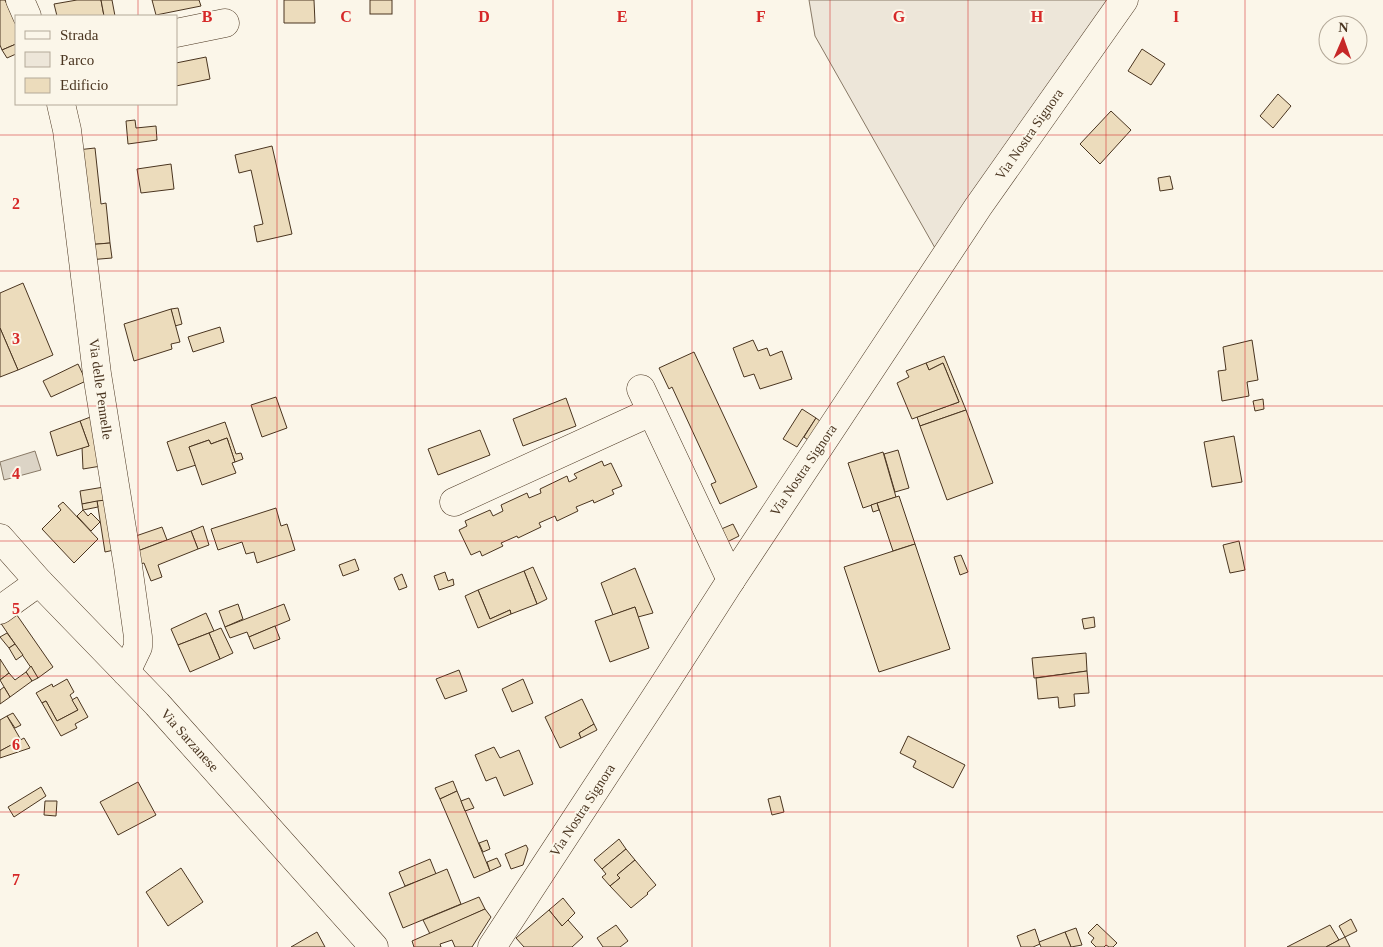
<svg xmlns="http://www.w3.org/2000/svg" width="1383" height="947" viewBox="0 0 1383 947" font-family="Georgia,serif">
  <rect width="100%" height="100%" fill="#fbf6e9"/>
  <polygon fill="#ede6d9" stroke="#887966" points="809,0 1111,0 935,248 815,36"/>
  <polygon fill="#dcd4c6" stroke="#887966" points="35,451 41,470 4,480 0,462"/>
  <g fill="#ecdcbc" stroke="#4a3520">
    <polygon points="0,0 5,0 16,24 16,44 2,50 0,45"/>
    <polygon points="77,0 101,0 104,16 57,16 54,4"/>
    <polygon points="101,0 112,0 115,16 104,16"/>
    <polygon points="152,0 199,0 201,6 156,15"/>
    <polygon points="284,0 314,0 315,23 284,23"/>
    <rect x="370" y="0" width="22" height="14"/>
    <polygon points="16,44 16,54 7,58 2,50"/>
    <polygon points="1142,49 1165,64 1151,85 1128,71"/>
    <polygon points="206,57 210,79 176,86 176,63"/>
    <polygon points="1278,94 1291,106 1273,128 1260,116"/>
    <polygon points="1111,111 1131,130 1100,164 1080,144"/>
    <polygon points="135,120 136,128 156,126 157,140 128,144 126,121"/>
    <polygon points="272,146 292,234 257,242 254,226 263,224 251,170 239,173 235,155"/>
    <polygon points="95,148 101,204 106,203 110,243 86,245 77,150"/>
    <polygon points="171,164 174,189 141,193 137,169"/>
    <polygon points="1170,176 1173,189 1160,191 1158,178"/>
    <polygon points="110,243 112,258 88,260 86,245"/>
    <polygon points="23,283 53,355 18,370 0,328 0,293"/>
    <polygon points="178,308 182,324 175,326 171,309"/>
    <polygon points="171,309 180,342 171,344 172,349 134,361 124,324"/>
    <polygon points="220,327 224,342 193,352 188,337"/>
    <polygon points="0,328 18,370 0,377"/>
    <polygon points="753,340 758,351 767,348 770,356 782,351 792,379 760,389 754,374 744,377 733,348"/>
    <polygon points="1252,340 1258,380 1247,382 1249,396 1222,401 1218,371 1226,370 1223,347"/>
    <polygon points="694,352 757,487 720,504 711,484 716,482 672,387 669,389 659,368"/>
    <polygon points="944,356 966,410 920,426 917,417 959,402 943,363 929,370 926,363"/>
    <polygon points="926,363 929,370 943,363 959,402 912,419 897,383 909,377 906,371"/>
    <polygon points="78,364 86,381 51,397 43,381"/>
    <polygon points="276,397 287,428 262,437 251,405"/>
    <polygon points="566,398 576,426 523,446 513,419"/>
    <polygon points="1263,399 1264,409 1255,411 1253,401"/>
    <polygon points="802,409 816,418 797,447 783,439"/>
    <polygon points="966,410 993,483 947,500 920,426"/>
    <polygon points="93,416 101,466 83,469 82,447 89,446 80,421"/>
    <polygon points="816,418 824,424 812,443 804,437"/>
    <polygon points="80,421 89,446 57,456 50,432"/>
    <polygon points="225,422 236,454 241,453 243,459 235,462 227,438 211,444 209,440 189,447 196,465 177,471 167,442"/>
    <polygon points="480,430 490,455 438,475 428,449"/>
    <polygon points="1234,436 1242,482 1212,487 1204,442"/>
    <polygon points="227,438 235,462 232,463 236,473 202,485 189,447 209,440 211,444"/>
    <polygon points="898,450 909,488 895,492 884,454"/>
    <polygon points="883,452 896,497 863,508 848,463"/>
    <polygon points="602,461 604,466 611,463 622,486 612,490 614,494 594,503 593,500 576,507 578,511 557,521 555,516 539,523 541,527 518,538 517,536 501,543 503,546 482,556 480,551 471,555 459,530 467,526 465,521 490,510 493,516 503,511 501,505 527,493 529,498 541,493 540,489 567,476 569,482 577,478 574,474"/>
    <polygon points="104,487 106,500 82,504 80,491"/>
    <polygon points="899,496 915,544 893,551 877,503"/>
    <polygon points="106,500 114,550 105,552 97,501"/>
    <polygon points="97,501 98,507 83,510 82,504"/>
    <polygon points="63,502 98,539 74,563 42,529 61,510 58,506"/>
    <polygon points="877,503 879,510 873,512 871,505"/>
    <polygon points="276,508 281,526 287,524 295,550 257,563 254,552 246,554 242,542 218,550 211,529"/>
    <polygon points="83,510 88,516 91,513 100,522 91,531 77,516"/>
    <polygon points="733,524 739,536 725,543 719,530"/>
    <polygon points="203,526 209,545 198,549 191,531"/>
    <polygon points="162,527 167,540 135,552 130,538"/>
    <polygon points="191,531 198,549 158,565 162,577 151,581 144,563 140,564 135,552"/>
    <polygon points="1239,541 1245,570 1230,573 1223,545"/>
    <polygon points="915,544 950,649 879,672 844,567"/>
    <polygon points="961,555 968,572 960,575 954,557"/>
    <polygon points="355,559 359,570 343,576 339,565"/>
    <polygon points="533,567 547,599 537,604 524,571"/>
    <polygon points="635,568 653,613 638,617 635,607 613,615 601,583"/>
    <polygon points="524,571 537,604 511,614 510,610 490,619 478,590"/>
    <polygon points="445,572 448,581 453,579 454,585 439,590 434,576"/>
    <polygon points="402,574 407,587 399,590 394,578"/>
    <polygon points="478,590 490,619 510,610 511,614 478,628 465,596"/>
    <polygon points="238,604 243,619 225,627 219,611"/>
    <polygon points="284,604 290,620 249,637 247,632 230,638 225,627"/>
    <polygon points="635,607 649,648 610,662 595,621"/>
    <polygon points="12,608 53,667 38,678 0,622"/>
    <polygon points="206,613 214,631 178,645 171,629"/>
    <polygon points="1094,617 1095,627 1084,629 1082,619"/>
    <polygon points="275,626 280,639 254,649 249,637"/>
    <polygon points="221,628 233,653 220,659 209,633"/>
    <polygon points="7,633 15,644 9,648 0,637"/>
    <polygon points="209,633 220,659 190,672 178,645"/>
    <polygon points="15,644 23,655 16,660 9,648"/>
    <polygon points="1086,653 1087,671 1034,678 1032,658"/>
    <polygon points="0,659 9,673 0,680"/>
    <polygon points="31,666 38,678 32,681 26,672"/>
    <polygon points="459,670 467,691 445,699 436,679"/>
    <polygon points="1087,671 1089,693 1074,694 1075,706 1059,708 1058,697 1038,699 1036,678"/>
    <polygon points="26,672 32,681 10,697 0,680 9,673 15,680"/>
    <polygon points="67,679 74,692 70,695 78,710 57,721 46,701 42,703 36,693 52,684 53,687"/>
    <polygon points="523,679 533,703 512,712 502,689"/>
    <polygon points="4,687 10,697 0,704 0,690"/>
    <polygon points="77,697 88,717 75,724 77,728 61,736 42,703 46,701 57,721 78,710 72,700"/>
    <polygon points="582,699 594,724 579,733 581,738 560,748 545,717"/>
    <polygon points="13,713 21,725 15,728 7,716"/>
    <polygon points="7,716 21,740 0,751 0,720"/>
    <polygon points="594,724 597,730 581,738 579,733"/>
    <polygon points="908,736 965,765 953,788 913,767 916,761 900,753"/>
    <polygon points="24,738 30,748 0,758 0,751"/>
    <polygon points="494,747 500,758 519,750 533,784 504,796 496,777 486,781 475,755"/>
    <polygon points="453,781 457,791 440,799 435,788"/>
    <polygon points="138,782 156,815 118,835 100,802"/>
    <polygon points="41,787 46,796 14,817 8,807"/>
    <polygon points="457,791 490,871 474,878 440,799"/>
    <polygon points="780,796 784,812 772,815 768,799"/>
    <polygon points="469,798 474,808 465,811 461,801"/>
    <polygon points="45,801 57,801 56,816 44,815"/>
    <polygon points="619,839 626,849 602,869 594,860"/>
    <polygon points="487,840 490,849 483,852 479,843"/>
    <polygon points="526,845 528,849 523,865 511,869 505,854"/>
    <polygon points="626,849 635,860 617,875 620,878 610,886 602,877 606,874 602,869"/>
    <polygon points="497,858 501,866 490,871 487,862"/>
    <polygon points="430,859 436,874 405,886 399,872"/>
    <polygon points="635,860 656,885 647,893 648,894 631,908 610,886 620,878 617,875"/>
    <polygon points="181,868 203,902 168,926 146,892"/>
    <polygon points="447,869 461,904 403,928 389,893"/>
    <polygon points="479,897 485,909 430,934 423,920"/>
    <polygon points="563,898 575,913 562,926 549,910"/>
    <polygon points="485,909 491,917 472,947 455,947 452,940 440,944 441,947 414,947 412,941"/>
    <polygon points="549,910 562,926 568,920 583,937 572,947 524,947 516,938"/>
    <polygon points="1351,919 1357,931 1345,937 1339,926"/>
    <polygon points="1097,924 1117,943 1113,947 1109,947 1106,945 1104,947 1096,947 1091,942 1094,938 1088,933"/>
    <polygon points="616,925 628,941 620,947 603,947 597,938"/>
    <polygon points="1330,925 1339,940 1326,947 1287,947"/>
    <polygon points="1076,928 1082,945 1071,947 1065,932"/>
    <polygon points="1035,929 1040,944 1033,947 1021,947 1017,936"/>
    <polygon points="317,932 325,947 291,947"/>
    <polygon points="1065,932 1071,947 1041,947 1039,942"/>
    <polygon points="1345,937 1350,947 1326,947 1339,940"/>
  </g>
  <g fill="none" stroke-linecap="round" stroke-linejoin="round">
    <defs>
      <g id="minor">
        <polyline points="20,0 27,16"/>
        <polyline points="176,33 225,23"/>
        <polyline points="61,104 67,130 97,374 128,566 138,637 138,647 126,672"/>
        <polyline points="641,389 731,580"/>
        <polyline points="454,502 651,412"/>
        <polyline points="0,610 39,582"/>
        <polyline points="492,947 663,686 731,580 978,207 1124,0"/>
      </g>
      <polyline id="major" points="0,538 39,582 157,704 374,947"/>
    </defs>
    <use href="#minor" stroke="#4a3520" stroke-width="29"/>
    <use href="#major" stroke="#4a3520" stroke-width="29"/>
    <use href="#minor" stroke="#fbf6e9" stroke-width="28"/>
    <use href="#major" stroke="#fbf6e9" stroke-width="28"/>
  </g>
  <path fill="none" stroke="#d62828" stroke-width="1" stroke-opacity="0.55" d="M138,0V16M277,0V947M415,0V947M553,0V947M692,0V947M830,0V947M968,0V947M1106,0V947M1245,0V947M138,104V947M0,135H1383M0,271H1383M0,406H1383M0,541H1383M0,676H1383M0,812H1383"/>
  <g text-anchor="middle" stroke-width="4" stroke-linejoin="round" paint-order="stroke">
    <g font-size="14" fill="#4a3520" stroke="#fbf6e9">
      <text transform="translate(1029 134) rotate(-55)" y="5">Via Nostra Signora</text>
      <text transform="translate(101 389) rotate(82)" y="5">Via delle Pennelle</text>
      <text transform="translate(803 470) rotate(-56)" y="5">Via Nostra Signora</text>
      <text transform="translate(190 740) rotate(48)" y="5">Via Sarzanese</text>
      <text transform="translate(582 810) rotate(-57)" y="5">Via Nostra Signora</text>
    </g>
  </g>
  <g font-size="16" text-anchor="middle" font-weight="bold" fill="#d62828" stroke="#fbf6e9" stroke-width="4" stroke-linejoin="round" paint-order="stroke">
    <text x="207" y="22">B</text>
    <text x="346" y="22">C</text>
    <text x="484" y="22">D</text>
    <text x="622" y="22">E</text>
    <text x="761" y="22">F</text>
    <text x="899" y="22">G</text>
    <text x="1037" y="22">H</text>
    <text x="1176" y="22">I</text>
    <text x="16" y="209">2</text>
    <text x="16" y="344">3</text>
    <text x="16" y="479">4</text>
    <text x="16" y="614">5</text>
    <text x="16" y="750">6</text>
    <text x="16" y="885">7</text>
  </g>
  <rect x="15" y="15" width="162" height="90" fill="#fbf6e9" stroke="#b4a999"/>
  <rect x="25" y="31" width="25" height="8" fill="#fbf6e9" stroke="#b4a999"/>
  <text x="60" y="40" font-size="15" fill="#4a3520">Strada</text>
  <rect x="25" y="52" width="25" height="15" fill="#ede6d9" stroke="#b4a999"/>
  <text x="60" y="65" font-size="15" fill="#4a3520">Parco</text>
  <rect x="25" y="78" width="25" height="15" fill="#ecdcbc" stroke="#b4a999"/>
  <text x="60" y="90" font-size="15" fill="#4a3520">Edificio</text>
  <g transform="translate(1343 40) rotate(2)"><circle r="24" fill="#fbf6e9" stroke="#b4a999"/>
  <path d="M0-4L9 19L0 12L-9 19Z" fill="#c62828"/>
  <text y="-8" font-size="14" font-weight="bold" text-anchor="middle" fill="#4a3520">N</text>
  </g>
</svg>
